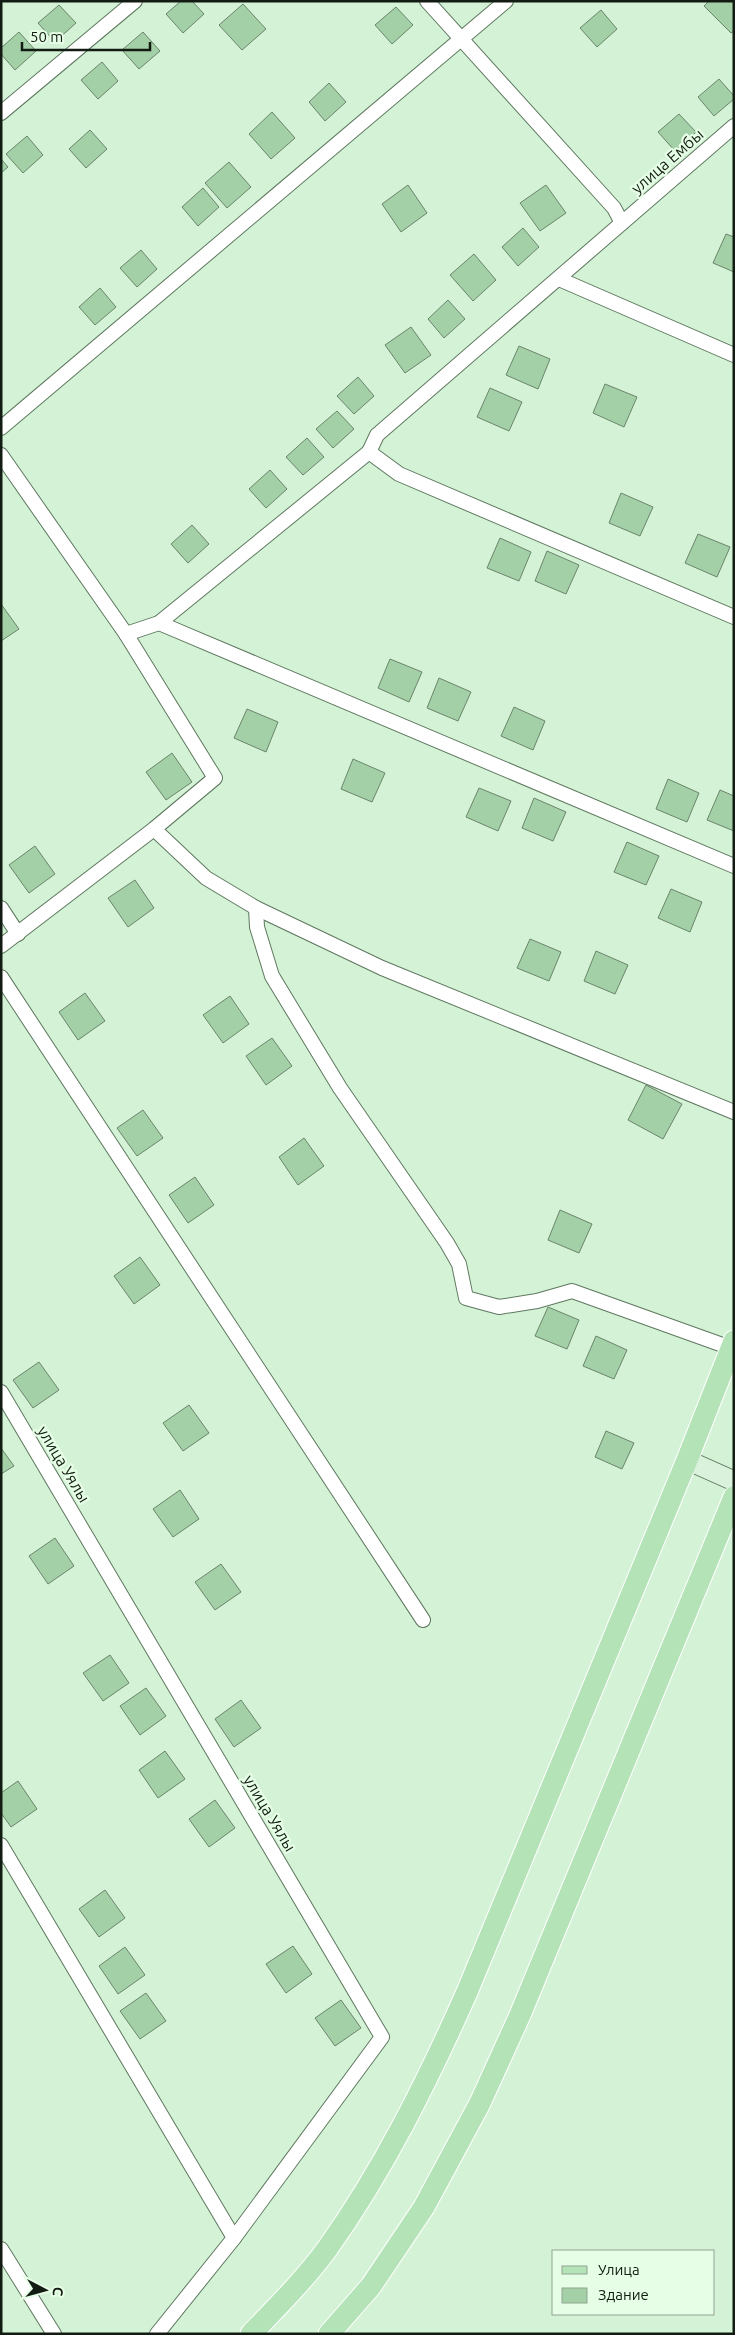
<svg xmlns="http://www.w3.org/2000/svg" width="735" height="2335" viewBox="0 0 735 2335" font-family="Ubuntu,sans-serif">
  <rect width="100%" height="100%" fill="#d4f2d6"/>
  <g fill="#a4d0a7" stroke="#6a856b">
    <polygon points="181,1 192,1 204,14 183,33 166,14"/>
    <polygon points="709,1 734,1 734,31 731,33 704,6"/>
    <polygon points="243,4 266,29 242,50 219,25"/>
    <polygon points="59,5 76,23 55,42 38,23"/>
    <polygon points="396,7 413,25 392,44 375,25"/>
    <polygon points="601,10 617,29 597,47 580,28"/>
    <polygon points="19,32 36,51 15,70 1,54 1,48"/>
    <polygon points="143,32 160,51 139,69 122,50"/>
    <polygon points="102,62 118,81 98,99 81,80"/>
    <polygon points="719,79 734,96 734,99 714,116 698,97"/>
    <polygon points="329,83 346,102 325,121 309,102"/>
    <polygon points="272,112 295,138 271,159 249,134"/>
    <polygon points="679,114 696,132 675,151 658,132"/>
    <polygon points="90,130 107,149 86,168 69,149"/>
    <polygon points="27,136 43,155 23,173 6,154"/>
    <polygon points="1,159 8,167 1,173"/>
    <polygon points="229,162 251,187 227,208 205,183"/>
    <polygon points="408,185 427,213 401,232 382,204"/>
    <polygon points="546,185 566,213 540,231 520,203"/>
    <polygon points="203,188 219,207 198,226 182,207"/>
    <polygon points="523,228 539,247 518,266 502,247"/>
    <polygon points="726,234 734,237 734,272 713,263"/>
    <polygon points="141,250 157,269 137,287 120,268"/>
    <polygon points="474,254 496,280 473,301 450,275"/>
    <polygon points="100,288 116,307 95,325 79,307"/>
    <polygon points="448,300 465,319 444,338 428,319"/>
    <polygon points="411,327 431,355 405,373 385,345"/>
    <polygon points="519,346 550,359 538,389 506,375"/>
    <polygon points="358,377 374,396 354,414 337,396"/>
    <polygon points="605,384 637,397 624,427 593,413"/>
    <polygon points="490,388 522,402 509,431 477,417"/>
    <polygon points="337,411 354,429 333,448 316,429"/>
    <polygon points="307,438 324,457 303,475 286,457"/>
    <polygon points="270,470 287,489 266,508 249,489"/>
    <polygon points="621,493 653,507 640,536 609,523"/>
    <polygon points="192,525 209,544 188,563 171,544"/>
    <polygon points="698,534 730,547 717,577 685,563"/>
    <polygon points="500,538 531,552 519,581 487,568"/>
    <polygon points="547,551 579,565 566,594 535,581"/>
    <polygon points="1,604 19,629 1,641"/>
    <polygon points="390,659 422,672 409,702 378,688"/>
    <polygon points="439,678 471,692 458,721 427,708"/>
    <polygon points="514,707 545,721 533,750 501,736"/>
    <polygon points="247,709 278,722 266,752 234,738"/>
    <polygon points="172,753 192,782 166,800 146,772"/>
    <polygon points="353,759 385,773 372,802 341,789"/>
    <polygon points="668,779 699,793 687,822 656,809"/>
    <polygon points="479,788 511,801 498,831 466,817"/>
    <polygon points="720,790 734,796 734,831 707,820"/>
    <polygon points="534,798 566,812 553,841 522,828"/>
    <polygon points="627,842 659,856 646,885 614,872"/>
    <polygon points="35,846 55,874 29,893 9,865"/>
    <polygon points="135,880 154,908 128,927 108,898"/>
    <polygon points="671,889 702,902 690,932 658,918"/>
    <polygon points="530,939 561,952 549,981 517,968"/>
    <polygon points="596,951 628,965 615,994 584,981"/>
    <polygon points="85,993 105,1021 78,1040 59,1012"/>
    <polygon points="230,996 249,1024 223,1043 203,1015"/>
    <polygon points="272,1038 292,1066 266,1085 246,1056"/>
    <polygon points="646,1085 682,1104 663,1139 628,1120"/>
    <polygon points="143,1110 163,1138 137,1156 117,1128"/>
    <polygon points="304,1138 324,1166 298,1185 279,1157"/>
    <polygon points="195,1177 214,1205 188,1223 169,1195"/>
    <polygon points="560,1210 592,1224 579,1253 548,1240"/>
    <polygon points="140,1257 160,1285 134,1304 114,1276"/>
    <polygon points="548,1307 579,1320 567,1349 535,1336"/>
    <polygon points="596,1336 627,1350 614,1379 583,1366"/>
    <polygon points="39,1362 59,1390 33,1408 13,1380"/>
    <polygon points="189,1405 209,1433 183,1451 163,1423"/>
    <polygon points="606,1431 634,1443 622,1469 595,1457"/>
    <polygon points="1,1448 14,1466 1,1474"/>
    <polygon points="180,1490 199,1519 173,1537 153,1509"/>
    <polygon points="55,1538 74,1566 48,1584 29,1556"/>
    <polygon points="221,1564 241,1592 215,1610 195,1582"/>
    <polygon points="110,1655 129,1683 103,1701 83,1673"/>
    <polygon points="146,1688 166,1716 140,1735 120,1706"/>
    <polygon points="241,1700 261,1728 234,1747 215,1719"/>
    <polygon points="165,1751 185,1779 158,1798 139,1770"/>
    <polygon points="18,1781 37,1809 11,1827 1,1813 1,1793"/>
    <polygon points="215,1800 235,1828 209,1847 189,1819"/>
    <polygon points="105,1890 125,1918 99,1937 79,1909"/>
    <polygon points="293,1946 312,1974 286,1993 266,1964"/>
    <polygon points="125,1947 145,1975 118,1994 99,1966"/>
    <polygon points="146,1993 166,2021 140,2039 120,2011"/>
    <polygon points="341,2000 361,2028 335,2046 315,2018"/>
  </g>
  <g fill="none" stroke-linecap="round" stroke-linejoin="round">
    <defs>
      <g id="street">
        <polyline points="427,1 614,208 622,223"/>
        <polyline points="1,113 135,1"/>
        <polyline points="734,126 377,435 369,452 399,474 734,617"/>
        <polyline points="559,279 734,355"/>
        <polyline points="1,428 506,1"/>
        <polyline points="1,455 126,634 215,778 154,829 1,946"/>
        <polyline points="159,623 734,866"/>
        <polyline points="126,634 159,623 369,452"/>
        <polyline points="154,829 206,878 256,908 382,968 734,1112"/>
        <polyline points="1,908 18,934"/>
        <polyline points="256,908 257,927 272,976 340,1088 447,1243 459,1264 466,1298 499,1307 537,1301 572,1291 731,1348"/>
        <polyline points="1,977 423,1620"/>
        <polyline points="1,1392 382,2037 234,2238"/>
        <polyline points="1,1845 234,2238 157,2334"/>
        <polyline points="1,2249 54,2334"/>
      </g>
      <polyline id="secondary" points="687,1460 734,1481"/>
      <g id="primary">
        <path d="M251,2334C277,2307 305,2279 327,2249C384,2169 427,2082 467,1992L687,1460L734,1341"/>
        <polyline points="329,2334 371,2286 424,2207 480,2103 520,2015 734,1497"/>
      </g>
    </defs>
    <use href="#street" stroke="#5e785f" stroke-width="16"/>
    <use href="#secondary" stroke="#5e785f" stroke-width="21"/>
    <use href="#primary" stroke="#fff" stroke-width="23"/>
    <use href="#street" stroke="#fff" stroke-width="14"/>
    <use href="#secondary" stroke="#daf1dc" stroke-width="19"/>
    <use href="#primary" stroke="#b5e3b8" stroke-width="21"/>
  </g>
  <g text-anchor="middle" stroke-width="4.5" stroke-linejoin="round" paint-order="stroke">
    <g font-size="16" fill="#121c12" stroke="#e6fee6">
      <text transform="translate(667 161) rotate(-41)" y="6">улица Ембы</text>
      <text transform="translate(64 1464) rotate(59)" y="6">улица Уялы</text>
      <text transform="translate(270 1813) rotate(59)" y="6">улица Уялы</text>
    </g>
  </g>
  <rect width="735" height="2335" fill="none" stroke="#121c12" stroke-width="5"/>
  <rect x="552" y="2250" width="162" height="65" fill="#e6fee6" stroke="#91a491"/>
  <rect x="562" y="2266" width="25" height="8" fill="#b5e3b8" stroke="#91a491"/>
  <text x="598" y="2275" font-size="15" fill="#121c12">Улица</text>
  <rect x="562" y="2288" width="25" height="15" fill="#a4d0a7" stroke="#91a491"/>
  <text x="598" y="2300" font-size="15" fill="#121c12">Здание</text>
  <g transform="translate(45 2290) rotate(96)" stroke="#e6fee6" stroke-width="4" paint-order="stroke">
  <path d="M0-4L9 19L0 12L-9 19Z" fill="#121c12"/>
  <text y="-8" font-size="14" font-weight="bold" text-anchor="middle" fill="#121c12">С</text>
  </g>
  <path d="M22 42v8h128v-8" fill="none" stroke="#121c12" stroke-width="2.5"/>
  <text x="30" y="42" font-size="15" fill="#121c12" stroke="#e6fee6" stroke-width="4" paint-order="stroke">50 m</text>
</svg>
